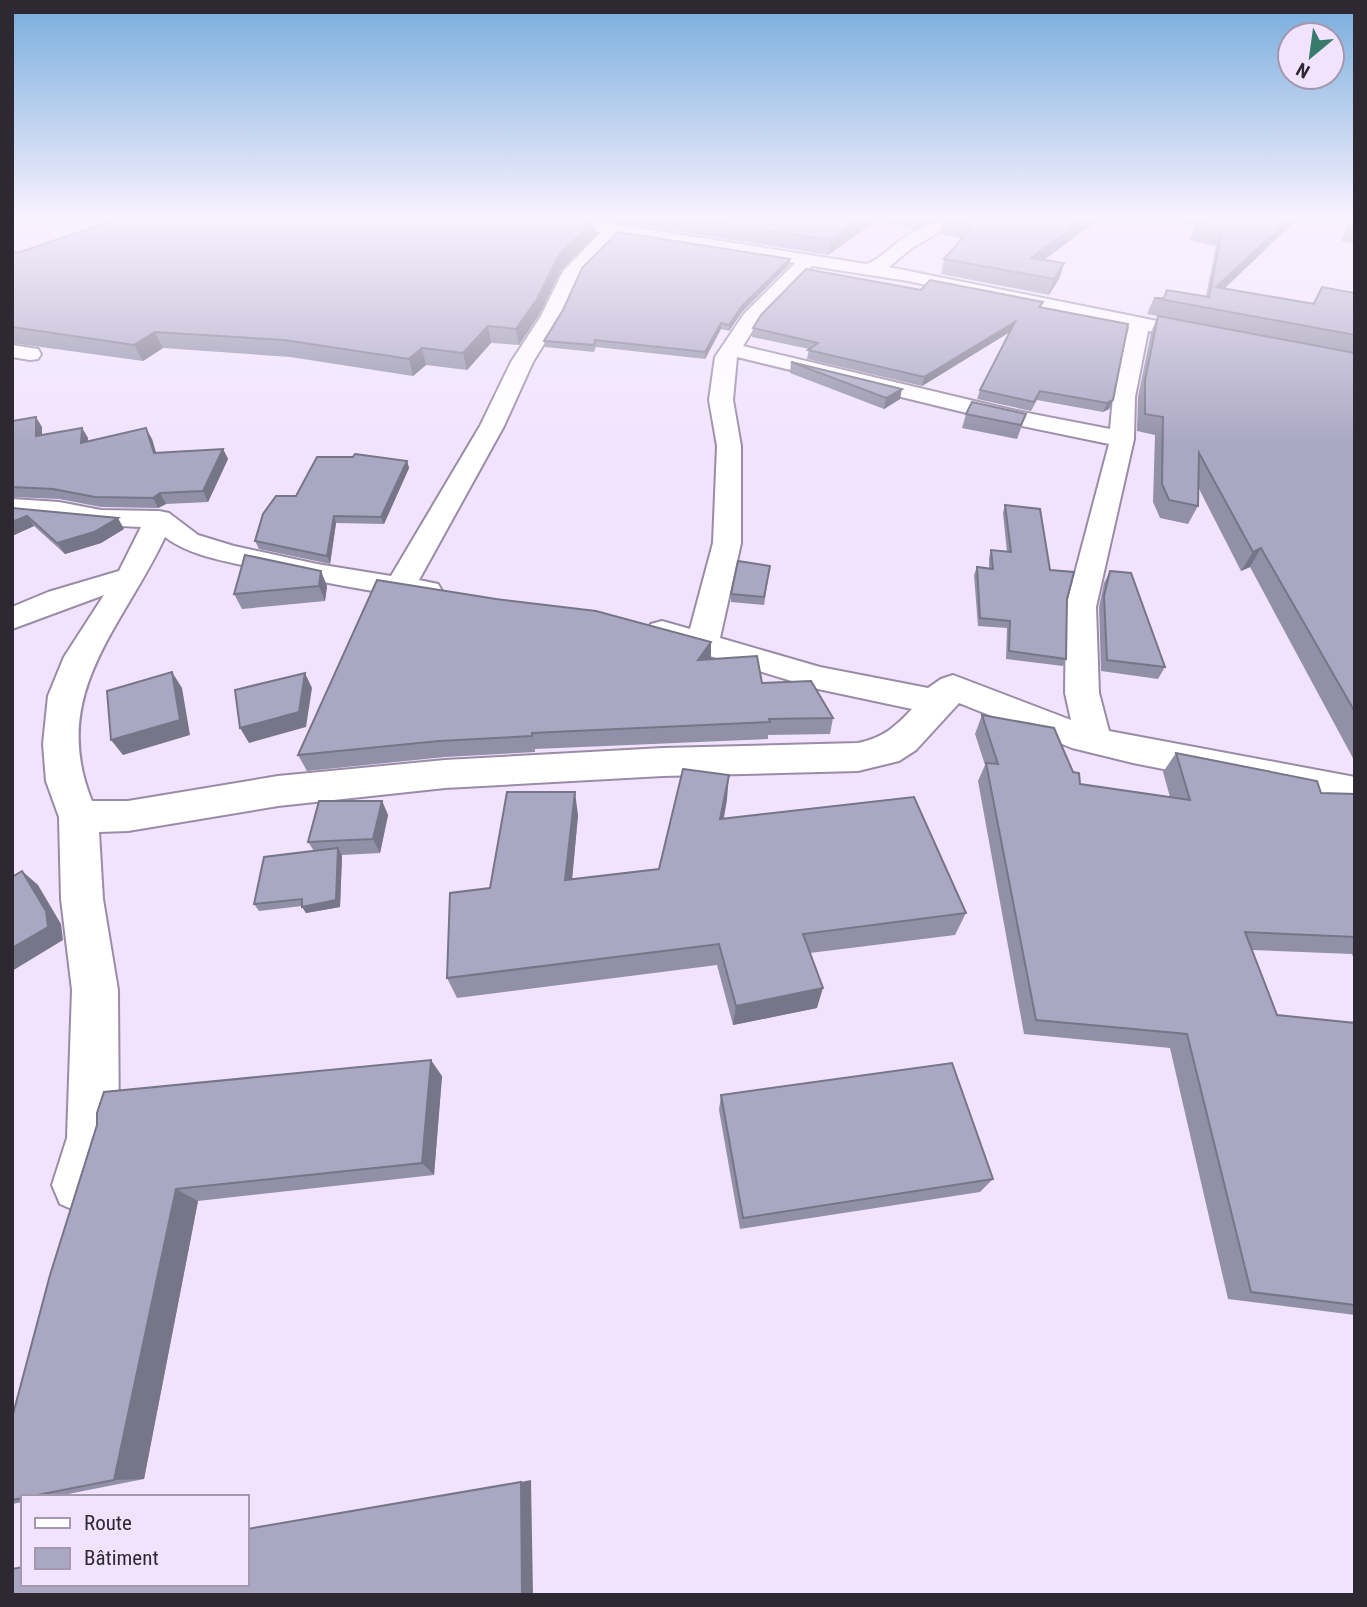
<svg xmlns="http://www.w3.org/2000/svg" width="1367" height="1607" viewBox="0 0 1367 1607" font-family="'Roboto Condensed',sans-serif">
  <rect width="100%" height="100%" fill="#f1e3fe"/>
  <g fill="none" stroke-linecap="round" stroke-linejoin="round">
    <defs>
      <g id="street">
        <path d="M548,220H588L866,264C879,260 887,250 898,242C916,228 937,220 959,220L912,248L889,267L1212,332L1215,336L1212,340L1205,342L1148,331L1135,397L1134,439L1096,607L1099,693L1109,731L1355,777V807L1133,763L1072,748L959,703L916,750L899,761L858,771L663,776L445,788L278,806L128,831L99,832L103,899L118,990L119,1138L98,1204L79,1212L60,1204L52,1185L67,1138L72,990L61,899L59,817L46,781L43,744L48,696L64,657L104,595L12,629V607L48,592L119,571L141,527C98,526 56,518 12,515V499L59,502L101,510L159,511L169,513L198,535L234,546L317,564L391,576L480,426L511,362L541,316L563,271L601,232L556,225ZM617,235L795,263L744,314L715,357L709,400L717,446L713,543L690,629L662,621L651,624L646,631L651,638L818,689L912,709C895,727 883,738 858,743L663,748L445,760L278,776L128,801H92C48,694 123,627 165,537C190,556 225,561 256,568C313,581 370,591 427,600L438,598L442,591L438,584L419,580L504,426L533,362L561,316L580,273ZM812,266L908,281L1129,327L1113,397L1110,429L1012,410L743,346L758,322ZM737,357L1012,424L1109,444L1066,607L1065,693L1071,720L953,675L941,679L928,688L820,667L720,638L741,543V446L733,400Z"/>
        <polygon points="12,345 38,349 41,354 38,359 30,360 12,357"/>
      </g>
    </defs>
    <use href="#street" stroke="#998ca6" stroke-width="4"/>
    <use href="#street" fill="#fff" fill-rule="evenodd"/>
  </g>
  <g fill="#9290a8">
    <polygon points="606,220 877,220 828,255"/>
    <polygon points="877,220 938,220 934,221 914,229"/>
    <polygon points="943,220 1098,220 1044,260 1064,263 1059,279 1049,295 941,274 944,259 962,239 940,234"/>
    <polygon points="1168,220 1297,220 1272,243 1224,289 1312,304 1322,287 1355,293 1355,762 1250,567 1241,571 1198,487 1198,506 1188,524 1160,518 1153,502 1155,435 1137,431 1138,397 1151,332 1158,316 1184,321 1147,314 1154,298 1206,296 1216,246 1190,240 1196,226"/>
    <polygon points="1350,220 1355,220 1355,244 1341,241"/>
    <polygon points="596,234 561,270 539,315 519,345 491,343 467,370 426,365 413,376 290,357 163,348 143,361 12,343 12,251 17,253"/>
    <polygon points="789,265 742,312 729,331 721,329 705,359 596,347 594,352 545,347 544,341"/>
    <polygon points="921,290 1043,302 1041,308 1128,324 1109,409 1103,412 1037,400 1031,411 977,399 980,390 1010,332 922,386 807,359 809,349 752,337 753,328"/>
    <polygon points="791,362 900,399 884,409 790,373"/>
    <polygon points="966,414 1026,414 1017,439 962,428"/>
    <polygon points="12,421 42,427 42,435 82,428 88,438 88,442 152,439 156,453 223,449 228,459 208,502 166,504 158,508 101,507 59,499 12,497"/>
    <polygon points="407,461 409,468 384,524 336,523 330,564 259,549 255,541 296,496"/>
    <polygon points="1005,505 1050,570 1067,599 1066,659 1063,666 1006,659 1007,628 978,626 974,575 977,567 989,569 989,558 991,550 1007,552 1003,513"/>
    <polygon points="12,508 124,529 101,543 65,554 34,526 12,536"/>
    <polygon points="245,555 327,586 325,601 242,609 234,594"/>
    <polygon points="1110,571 1165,667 1158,679 1101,671 1099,607 1104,583"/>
    <polygon points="769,573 764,605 731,602 731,594"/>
    <polygon points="711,659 762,683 833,718 830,734 768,735 768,739 535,749 535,752 445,757 307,771 298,755"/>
    <polygon points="982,715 1073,772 1080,784 1170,797 1163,772 1176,753 1321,793 1355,794 1355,962 1352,954 1252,950 1277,1015 1355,1023 1355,1315 1228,1299 1170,1048 1024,1034 978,781 985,765 975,734"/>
    <polygon points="727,799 724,818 966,913 955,935 810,953 817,1008 733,1025 717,965 457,998 447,978 490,888 578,815 572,879 659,869"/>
    <polygon points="382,801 388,815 380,853 342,855 340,907 306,913 302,906 259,911 254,904 314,851 308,842"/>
    <polygon points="442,1076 434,1175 198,1201 144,1479 53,1497 23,1497 23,1502 12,1504 12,1418 97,1125"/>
    <polygon points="721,1095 993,1179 980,1192 740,1229 719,1110"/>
  </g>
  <g fill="#777588">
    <polygon points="594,220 596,234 561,270 539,315 519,345 516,329 559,255"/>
    <polygon points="859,220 877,220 828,255 830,240"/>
    <polygon points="916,220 938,220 934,221 914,229"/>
    <polygon points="1083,220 1098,220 1026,273 1031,258"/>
    <polygon points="1288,220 1297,220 1272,243 1209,303 1216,287"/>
    <polygon points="790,259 789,265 742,312 729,331 729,325 742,306"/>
    <polygon points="1064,263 1059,279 1049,295 1054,279"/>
    <polygon points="1015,322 1013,330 922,386 924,377"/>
    <polygon points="721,323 721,329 705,359 705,352"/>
    <polygon points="488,326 491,343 467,370 463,353"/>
    <polygon points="155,332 163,348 143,361 134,345"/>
    <polygon points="422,348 426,365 413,376 409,359"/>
    <polygon points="902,389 900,399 884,409 886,398"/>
    <polygon points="1113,400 1109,409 1103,412 1107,403"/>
    <polygon points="36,417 42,427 42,446 36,436"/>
    <polygon points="82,428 88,438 87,454 81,443"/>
    <polygon points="146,428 152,439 159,463 154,453"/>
    <polygon points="223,449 228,459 208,502 203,491"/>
    <polygon points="407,461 409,468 384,524 381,517"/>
    <polygon points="160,493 166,504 158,508 153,498"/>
    <polygon points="27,516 34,526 12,536 12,522"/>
    <polygon points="334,516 336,523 330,564 327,556"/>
    <polygon points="118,518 124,529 101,543 65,554 57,543"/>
    <polygon points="1261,548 1250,567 1241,571 1253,552"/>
    <polygon points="321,571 327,586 325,601 319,586"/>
    <polygon points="711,642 711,659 698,660"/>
    <polygon points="172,672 182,688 190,735 123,755 111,740"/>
    <polygon points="305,673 312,688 306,727 249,743 240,728"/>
    <polygon points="729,775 727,799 719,842 720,819"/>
    <polygon points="575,792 578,815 570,902 565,880"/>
    <polygon points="382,801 388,815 380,853 373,839"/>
    <polygon points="338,848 342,856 340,907 306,913 302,907"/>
    <polygon points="22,871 38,885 61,924 63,940 12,971 12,948"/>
    <polygon points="823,988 817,1008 733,1025 736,1006"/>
    <polygon points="431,1060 442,1076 434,1175 422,1163"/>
    <polygon points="176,1189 198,1201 144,1479 114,1480"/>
    <polygon points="531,1480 533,1595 522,1595 521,1482"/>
  </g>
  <g fill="#aaa7c3" stroke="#777588" stroke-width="2">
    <polygon points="115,220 594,220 559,255 537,299 516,329 488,326 463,353 422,348 409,359 284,340 155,332 134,345 12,327 12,251 17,253"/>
    <polygon points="697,220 859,220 830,240"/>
    <polygon points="944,220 1083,220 1031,258 1064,263 1054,279 944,259 973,226"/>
    <polygon points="1202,220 1288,220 1216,287 1314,304 1322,287 1355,293 1355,335 1154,298 1164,298 1167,290 1209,297 1222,231 1196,226"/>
    <polygon points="1352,220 1355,220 1355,227 1349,226"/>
    <polygon points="618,232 790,259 742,306 729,325 721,323 705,352 595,340 594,345 544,341 563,310 582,268"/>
    <polygon points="806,269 921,290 930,280 1043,302 1039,307 1128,324 1113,400 1107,403 1040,391 1034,402 980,390 1015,322 924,377 808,350 818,343 753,328 761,315"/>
    <polygon points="1158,316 1355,353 1355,712 1261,548 1253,552 1199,453 1198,506 1169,500 1162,484 1163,417 1145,414 1145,380"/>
    <polygon points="791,362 902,389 886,398"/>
    <polygon points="972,402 1026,414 1021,425 966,414"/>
    <polygon points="36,417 36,436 82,428 81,443 146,428 154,453 223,449 203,491 160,493 153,498 95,497 53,489 12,487 12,421"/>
    <polygon points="355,454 407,461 381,517 334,516 327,556 255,541 263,514 276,496 296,496 317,457 353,457"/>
    <polygon points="1005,505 1040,509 1050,570 1074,572 1067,599 1066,659 1009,651 1010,621 980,618 977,567 993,569 991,550 1011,552"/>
    <polygon points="12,508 118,518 94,532 57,543 27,516 12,522"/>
    <polygon points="245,555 321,571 319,586 234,594"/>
    <polygon points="738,561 770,566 764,597 731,594"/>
    <polygon points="1110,571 1131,573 1165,667 1107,660 1104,596"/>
    <polygon points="377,580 496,599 596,611 711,642 698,660 757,656 762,683 811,681 833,718 769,719 770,722 532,733 532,736 439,741 298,755"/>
    <polygon points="172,672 180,720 111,740 107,691"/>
    <polygon points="305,673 299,712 240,728 235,690"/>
    <polygon points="982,715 1054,728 1073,772 1079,773 1080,784 1190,800 1176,753 1317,781 1321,793 1355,794 1355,937 1245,932 1277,1015 1355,1023 1355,1305 1251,1292 1187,1034 1036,1020 986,763 998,764"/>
    <polygon points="683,769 729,775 720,819 914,797 966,913 803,934 823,988 736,1006 719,944 447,978 450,893 490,888 507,792 575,792 565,880 659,869"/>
    <polygon points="319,801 382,801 373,839 308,842"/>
    <polygon points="338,848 336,900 302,907 302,899 254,904 264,857"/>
    <polygon points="22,871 46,911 48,927 12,948 12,877"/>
    <polygon points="431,1060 422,1163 176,1189 114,1480 12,1500 12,1418 50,1275 97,1125 97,1113 104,1092"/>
    <polygon points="952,1063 993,1179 743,1218 721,1095"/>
    <polygon points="521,1482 522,1595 12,1595 12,1569 23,1567 23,1584 247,1584 247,1529"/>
  </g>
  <linearGradient id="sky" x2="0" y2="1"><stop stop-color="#77acdc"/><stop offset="0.49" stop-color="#f9f2ff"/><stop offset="1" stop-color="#f9f2ff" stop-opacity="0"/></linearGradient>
  <rect width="1367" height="445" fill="url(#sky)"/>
  <rect width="1367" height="1607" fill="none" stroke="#2e2833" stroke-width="28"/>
  <rect x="21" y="1495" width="228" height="91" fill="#f1e3fe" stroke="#a398ad" stroke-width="2"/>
  <rect x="35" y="1518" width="35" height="10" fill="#ffffff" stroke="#a398ad" stroke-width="2"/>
  <text x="84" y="1530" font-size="21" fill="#2e2833">Route</text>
  <rect x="35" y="1548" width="35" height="21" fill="#aaa7c3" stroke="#a398ad" stroke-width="2"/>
  <text x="84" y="1565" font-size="21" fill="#2e2833">Bâtiment</text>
  <g transform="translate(1311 56) rotate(209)"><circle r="33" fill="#f1e3fe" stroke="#a398ad" stroke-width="2"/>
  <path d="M0-5L12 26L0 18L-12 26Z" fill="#387a6b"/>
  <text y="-10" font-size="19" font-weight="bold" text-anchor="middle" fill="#2e2833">N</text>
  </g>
</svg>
